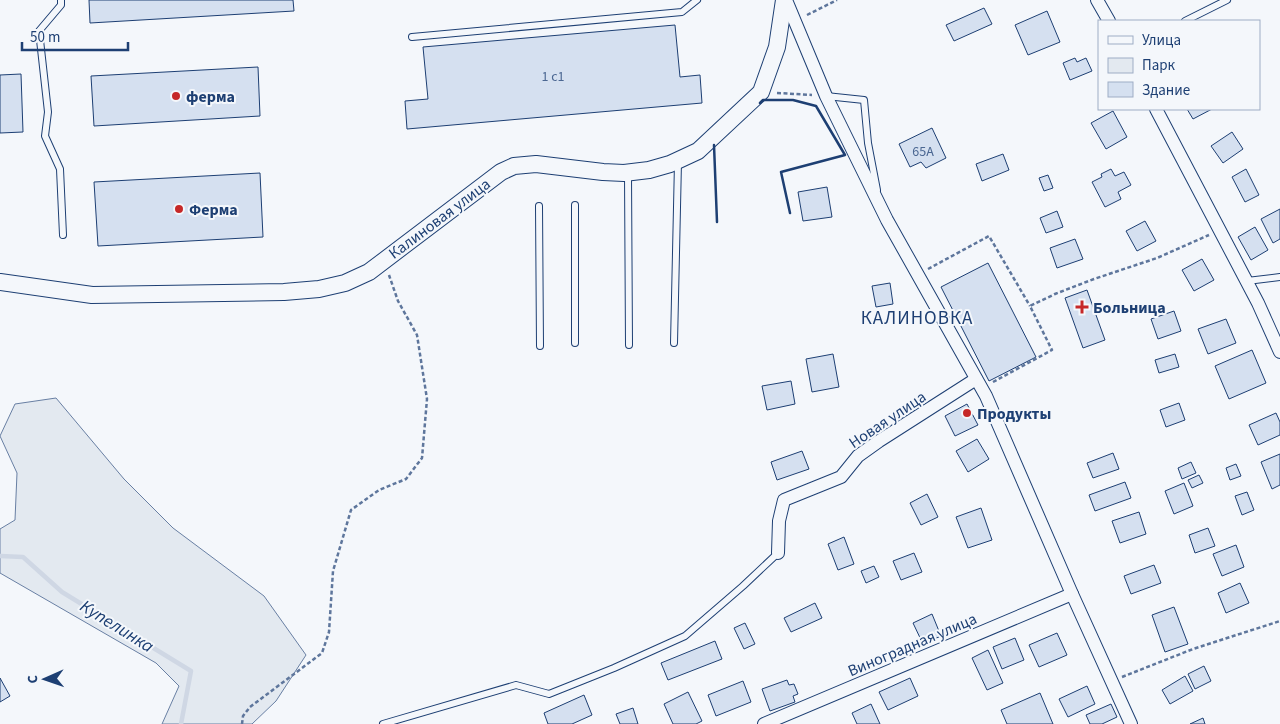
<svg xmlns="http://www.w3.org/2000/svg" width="1280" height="724" viewBox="0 0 1280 724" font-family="'Source Sans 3',sans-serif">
  <rect width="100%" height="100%" fill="#f4f7fb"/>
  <polygon fill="#e3e9f0" stroke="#687fa3" points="56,398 124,479 173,528 264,596 306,655 276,701 252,724 162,724 179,686 156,663 0,573 0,529 15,520 17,473 0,436 15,404"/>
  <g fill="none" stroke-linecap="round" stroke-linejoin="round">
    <polyline stroke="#cfd7e4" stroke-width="4.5" points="0,556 23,557 62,592 191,671 181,724"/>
  </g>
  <g fill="#d5e0f0" stroke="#1d3f73">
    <polygon points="89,0 293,0 294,11 90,23"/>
    <polygon points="984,8 992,24 954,41 946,25"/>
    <polygon points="1047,11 1060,42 1028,55 1015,25"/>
    <polygon points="675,25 680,77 700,75 702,103 407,129 405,101 428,99 423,47"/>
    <polygon points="1075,58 1077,62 1086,58 1092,71 1070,80 1063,63"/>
    <polygon points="258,67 260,116 94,126 91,76"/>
    <polygon points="21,74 23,132 0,133 0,75"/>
    <polygon points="1187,109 1212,109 1193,119"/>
    <polygon points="1113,111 1127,137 1106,149 1091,123"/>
    <polygon points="932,128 946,158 926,168 921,162 910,167 899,144"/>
    <polygon points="1232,132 1243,149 1223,163 1211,146"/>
    <polygon points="1003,154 1009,170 982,181 976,164"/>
    <polygon points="1111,169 1115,176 1124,172 1131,185 1118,192 1121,199 1105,207 1092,182 1102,177 1101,174"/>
    <polygon points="1246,169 1259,195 1245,202 1232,177"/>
    <polygon points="260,173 263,237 98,246 94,182"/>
    <polygon points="1048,175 1053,188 1044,191 1039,178"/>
    <polygon points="827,187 832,217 803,221 798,192"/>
    <polygon points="1280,209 1280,239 1273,243 1261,219"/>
    <polygon points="1057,211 1063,227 1046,233 1040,218"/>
    <polygon points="1145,221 1156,241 1137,251 1126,231"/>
    <polygon points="1255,227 1268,250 1251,260 1238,237"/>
    <polygon points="1075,239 1083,259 1057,268 1050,248"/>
    <polygon points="1202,259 1214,280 1194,291 1182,270"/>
    <polygon points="988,263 1036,357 989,381 941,287"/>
    <polygon points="890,283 893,304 876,307 872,286"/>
    <polygon points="1087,290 1105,340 1083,348 1065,298"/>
    <polygon points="1174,311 1181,331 1158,339 1151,319"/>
    <polygon points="1226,319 1236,343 1208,354 1198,329"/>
    <polygon points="1252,350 1266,383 1229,399 1215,366"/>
    <polygon points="833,354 839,387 812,392 806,359"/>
    <polygon points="1175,354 1179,367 1159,373 1155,360"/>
    <polygon points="791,381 795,404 767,410 762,386"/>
    <polygon points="1179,403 1185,420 1166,427 1160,410"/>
    <polygon points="967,404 978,425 955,436 945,416"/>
    <polygon points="1276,413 1280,422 1280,435 1258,445 1249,425"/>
    <polygon points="977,439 989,459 968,472 956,451"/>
    <polygon points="802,451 809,469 777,480 771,462"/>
    <polygon points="1113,453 1119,469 1093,478 1087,463"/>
    <polygon points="1280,454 1280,485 1272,489 1261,462"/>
    <polygon points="1191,462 1196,473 1182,479 1178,468"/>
    <polygon points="1236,464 1241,476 1230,480 1226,468"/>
    <polygon points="1199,475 1203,483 1192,488 1188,480"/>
    <polygon points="1125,482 1131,498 1095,511 1089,495"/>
    <polygon points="1184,483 1193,506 1174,514 1165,491"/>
    <polygon points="1247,492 1254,510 1242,515 1235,496"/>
    <polygon points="927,494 938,517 921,525 910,503"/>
    <polygon points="981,508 992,540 968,548 956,517"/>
    <polygon points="1139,512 1146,534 1120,543 1112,521"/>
    <polygon points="1208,528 1215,546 1195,553 1189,535"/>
    <polygon points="844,537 854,564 838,570 828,544"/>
    <polygon points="1236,545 1244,567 1222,576 1213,554"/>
    <polygon points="914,553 922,572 901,580 893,561"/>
    <polygon points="1154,565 1161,583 1131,594 1124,576"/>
    <polygon points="874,566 879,577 866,583 861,571"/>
    <polygon points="1240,583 1249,603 1226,613 1218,593"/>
    <polygon points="815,603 822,618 791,632 784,618"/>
    <polygon points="1174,607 1188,644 1165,652 1152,615"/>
    <polygon points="932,614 941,636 923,644 913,623"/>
    <polygon points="745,623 755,644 744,649 734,628"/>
    <polygon points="1057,633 1067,655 1039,667 1029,645"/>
    <polygon points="1015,638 1024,660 1002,669 993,647"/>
    <polygon points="715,641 722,659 668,680 661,663"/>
    <polygon points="988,650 1003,683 987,690 972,658"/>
    <polygon points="1204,666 1211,681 1195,689 1188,674"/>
    <polygon points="1185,676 1193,691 1170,704 1162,690"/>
    <polygon points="0,678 10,696 0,702"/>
    <polygon points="910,678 918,696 888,710 879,692"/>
    <polygon points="787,680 789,685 794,684 798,694 793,696 795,702 770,711 762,689"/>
    <polygon points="743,681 751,702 716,716 708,695"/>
    <polygon points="1087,686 1095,704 1068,717 1059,699"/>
    <polygon points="688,692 702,721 696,724 673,724 664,704"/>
    <polygon points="1040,693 1053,724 1007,724 1001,710"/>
    <polygon points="584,695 592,715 572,724 548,724 544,713"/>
    <polygon points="871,704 880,724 857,724 852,713"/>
    <polygon points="1111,704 1117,717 1102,724 1090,724 1086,715"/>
    <polygon points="633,708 638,724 620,724 616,714"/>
    <polygon points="1203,718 1205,724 1190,724"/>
  </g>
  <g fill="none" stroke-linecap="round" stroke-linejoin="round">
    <defs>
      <g id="service">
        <polyline points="61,0 61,5 39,31 48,112 45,136 60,169 63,235"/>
        <polyline points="1185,21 1227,0"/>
        <polyline points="412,37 682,12 697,0"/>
        <polyline points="826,96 864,100 868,143 877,190"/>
        <polyline points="628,174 629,345"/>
        <polyline points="539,206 540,346"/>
        <polyline points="1247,281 1280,277"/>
        <polyline points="575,343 575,205"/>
        <polyline points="674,343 678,162"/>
        <polyline points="383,724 516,685 549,694 614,668 685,636 743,586 778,553"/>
      </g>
      <g id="minor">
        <polyline points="786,0 826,96 887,220 986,396 1072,594 1131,724"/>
        <polyline points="1097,0 1109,21"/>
        <polyline points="1156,109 1258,303 1280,352"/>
        <polyline points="778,553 779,521 784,500 841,477 858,456 879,441 976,379"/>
        <polyline points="764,724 1072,594"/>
      </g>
      <polyline id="tertiary" points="0,282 92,295 284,292 319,289 345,283 369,272 501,172 514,166 536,164 603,172 624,173 649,170 670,164 698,151 761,92 777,47 784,0"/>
    </defs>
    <use href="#service" stroke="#1d3f73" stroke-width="8"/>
    <use href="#minor" stroke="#1d3f73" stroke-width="14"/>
    <use href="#tertiary" stroke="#1d3f73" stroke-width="18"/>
    <g stroke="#5e769c" stroke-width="2.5" stroke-dasharray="4 2.5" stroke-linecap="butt">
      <polyline points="807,15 837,0"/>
      <polyline points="777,93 812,95"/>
      <polyline points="928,269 989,236 1030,306"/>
      <polyline points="993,382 1052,350 1030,306 1055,294 1094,279 1157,258 1209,235"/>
      <polyline points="1122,677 1193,649 1280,621"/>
      <polyline points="242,724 243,716 250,707 322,653 329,632 333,571 351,510 379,490 406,479 422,458 427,399 417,335 398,301 389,275"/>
    </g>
    <use href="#service" stroke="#f4f7fb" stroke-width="6"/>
    <use href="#minor" stroke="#f4f7fb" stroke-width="12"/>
    <use href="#tertiary" stroke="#f4f7fb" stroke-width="16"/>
    <g stroke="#1d3f73" stroke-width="2.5">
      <polyline points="760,103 763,100 793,100 816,106 845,155 781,172 790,213"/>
      <polyline points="714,145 717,222"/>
    </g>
  </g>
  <g fill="#c62828" stroke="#f4f7fb" stroke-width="2">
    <circle cx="176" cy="96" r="5"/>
    <circle cx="179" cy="209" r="5"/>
    <path d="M1079.5 299.5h5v5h5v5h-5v5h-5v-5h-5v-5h5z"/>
    <circle cx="967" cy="413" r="5"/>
  </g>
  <g text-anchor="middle" stroke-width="4" stroke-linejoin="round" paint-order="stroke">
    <g font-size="14" fill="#4b6792">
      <text x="553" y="81">1 с1</text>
      <text x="923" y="156">65А</text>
    </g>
    <g font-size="16" font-weight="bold" fill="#1d3f73" stroke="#f4f7fb" text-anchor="start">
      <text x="186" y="102">ферма</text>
      <text x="189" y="215">Ферма</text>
      <text x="1093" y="313">Больница</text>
      <text x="977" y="419">Продукты</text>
    </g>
    <g font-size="16" fill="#1d3f73" stroke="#f4f7fb">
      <text transform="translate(439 218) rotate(-37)" y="6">Калиновая улица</text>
      <text transform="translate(887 419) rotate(-34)" y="6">Новая улица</text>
      <text transform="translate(912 644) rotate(-23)" y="6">Виноградная улица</text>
    </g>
    <g font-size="18" font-style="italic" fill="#1d3f73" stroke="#f4f7fb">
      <text transform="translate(117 626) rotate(32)" y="6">Купелинка</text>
    </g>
    <g font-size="19" letter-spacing="1" fill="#1d3f73" stroke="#f4f7fb">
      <text x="917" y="324">КАЛИНОВКА</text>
    </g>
  </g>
  <rect x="1098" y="20" width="162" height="90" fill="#f4f7fb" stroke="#9eadc5"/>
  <rect x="1108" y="36" width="25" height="8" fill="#f4f7fb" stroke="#9eadc5"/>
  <text x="1142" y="45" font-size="15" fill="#1d3f73">Улица</text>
  <rect x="1108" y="58" width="25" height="15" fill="#e3e9f0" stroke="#9eadc5"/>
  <text x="1142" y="70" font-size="15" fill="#1d3f73">Парк</text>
  <rect x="1108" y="82" width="25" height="15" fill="#d5e0f0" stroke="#9eadc5"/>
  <text x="1142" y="95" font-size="15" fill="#1d3f73">Здание</text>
  <g transform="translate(45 679) rotate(268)" stroke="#f4f7fb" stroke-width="4" paint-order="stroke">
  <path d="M0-4L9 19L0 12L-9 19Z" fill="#1d3f73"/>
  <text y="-8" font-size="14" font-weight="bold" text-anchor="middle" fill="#1d3f73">С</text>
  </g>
  <path d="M22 42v8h106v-8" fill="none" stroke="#1d3f73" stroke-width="2.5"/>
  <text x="30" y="42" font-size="15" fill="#1d3f73" stroke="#f4f7fb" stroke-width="4" paint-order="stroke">50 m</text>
</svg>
